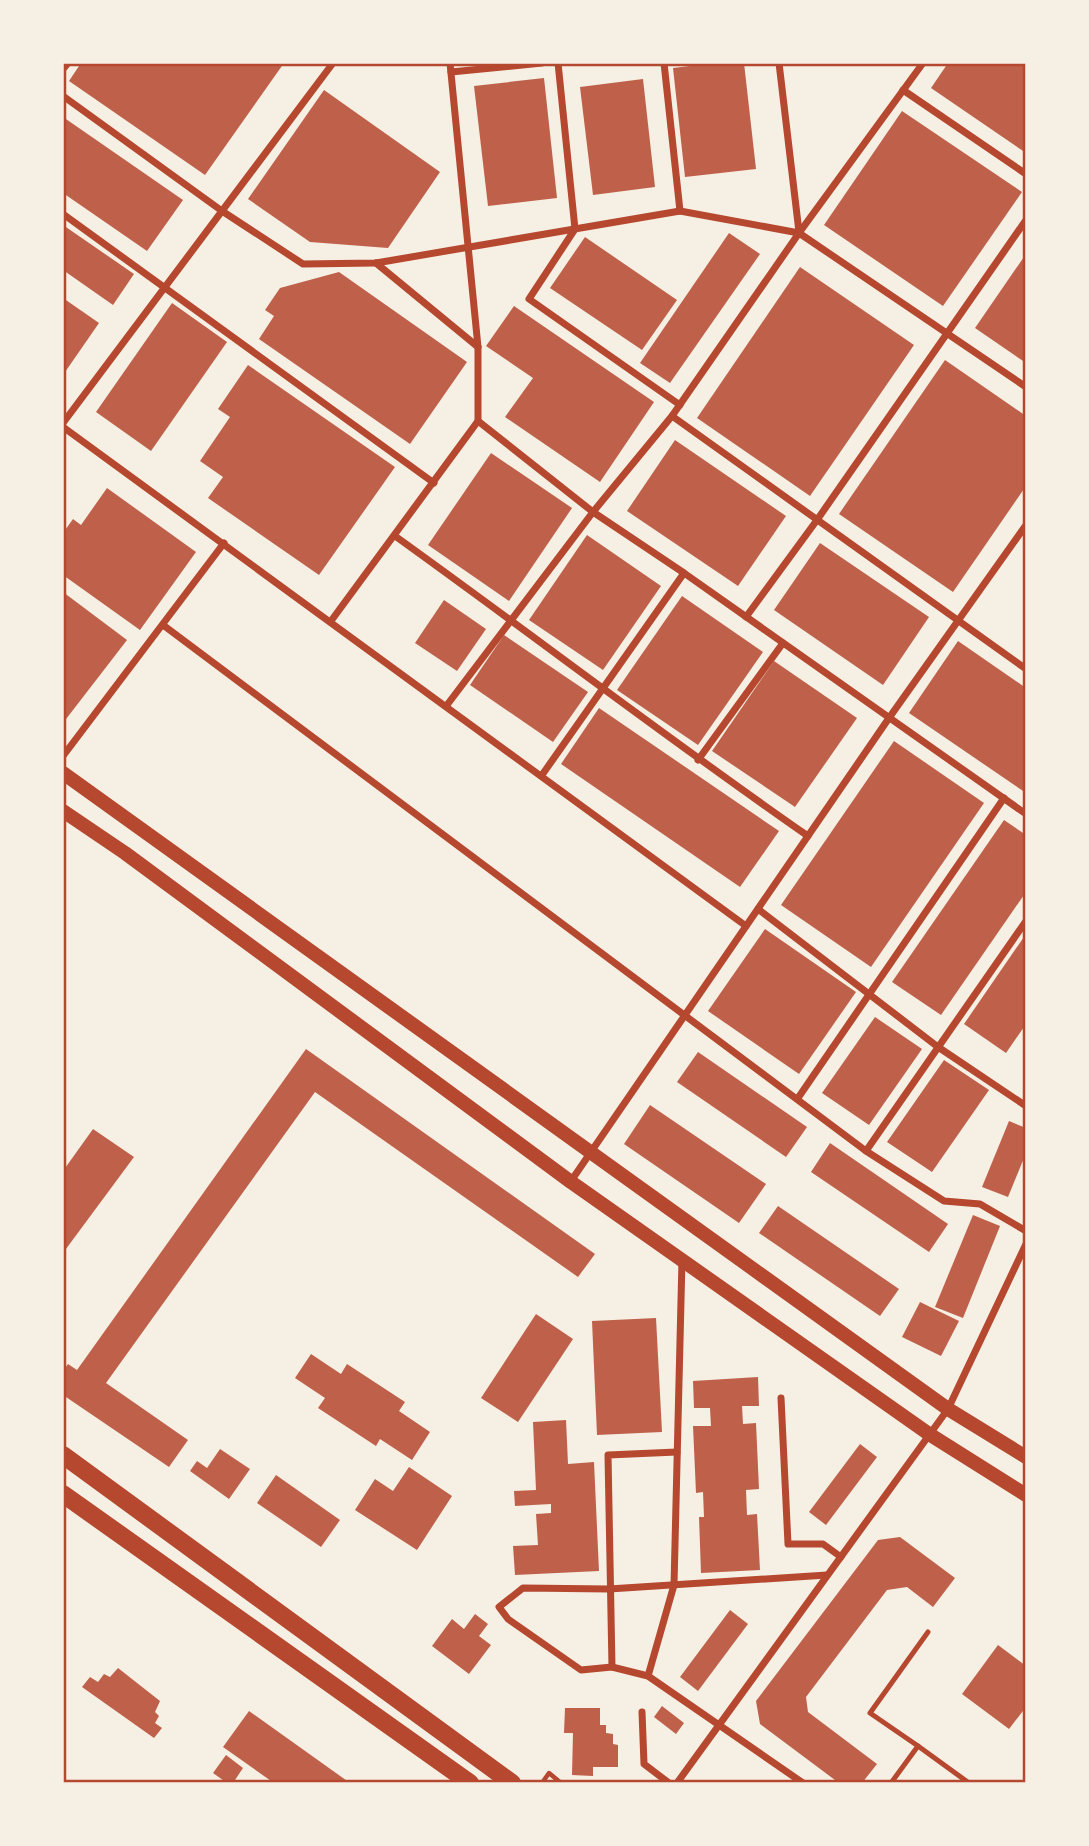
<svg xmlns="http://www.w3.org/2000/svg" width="1089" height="1846" viewBox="0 0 1089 1846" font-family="'Space Grotesk',sans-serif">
  <rect width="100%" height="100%" fill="#f6efe4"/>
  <g fill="#bf614a">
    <polygon points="81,63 284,63 205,175 69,81"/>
    <polygon points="715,63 744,63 756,169 685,177 673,68"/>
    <polygon points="948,63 1026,63 1026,153 931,88"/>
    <polygon points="544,78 557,198 488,206 474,86"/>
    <polygon points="643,79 655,187 593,195 580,87"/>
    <polygon points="324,90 440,172 388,248 310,242 248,199"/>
    <polygon points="902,111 1022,192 943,306 824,225"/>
    <polygon points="63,117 183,200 147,251 63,193"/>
    <polygon points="63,225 134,274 113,305 63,270"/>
    <polygon points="729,233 760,254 670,383 640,363"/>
    <polygon points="585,237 677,300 642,350 550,288"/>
    <polygon points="1026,254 1026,363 975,328"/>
    <polygon points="800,267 914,345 810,496 697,418"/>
    <polygon points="339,272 467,362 410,444 259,339 274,316 265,310 280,288"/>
    <polygon points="63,298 99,323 63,375"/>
    <polygon points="172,303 227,342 151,451 96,412"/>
    <polygon points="514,306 654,402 600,482 505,417 533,378 486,346"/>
    <polygon points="945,360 1026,416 1026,486 953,592 839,514"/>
    <polygon points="248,365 395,467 319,575 208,498 223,477 200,461 230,417 218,409"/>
    <polygon points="675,440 786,516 738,586 627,511"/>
    <polygon points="491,453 572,508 509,601 428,545"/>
    <polygon points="107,488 196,552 140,630 63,575 63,533 73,519 81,525"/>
    <polygon points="587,535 661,586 603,670 529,620"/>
    <polygon points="820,543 929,617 883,685 774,610"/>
    <polygon points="63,592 127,640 63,723"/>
    <polygon points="682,596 763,652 698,745 617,690"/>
    <polygon points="444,600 486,629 457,671 415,643"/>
    <polygon points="504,635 588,692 553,742 470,685"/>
    <polygon points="958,641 1026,688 1026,793 909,713"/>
    <polygon points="774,661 857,718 795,807 712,751"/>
    <polygon points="599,708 779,831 740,887 561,764"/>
    <polygon points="894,741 984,803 871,967 781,905"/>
    <polygon points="1004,820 1026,835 1026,892 941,1015 892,982"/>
    <polygon points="765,929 856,992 799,1074 708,1011"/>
    <polygon points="1026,934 1026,1024 1006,1053 964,1024"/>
    <polygon points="875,1017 922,1049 869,1125 822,1093"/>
    <polygon points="306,1049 595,1254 578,1277 315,1092 106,1383 188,1440 169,1467 63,1395 63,1371 68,1364 77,1370"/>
    <polygon points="698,1052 807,1127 786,1157 677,1082"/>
    <polygon points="944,1060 989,1090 932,1172 887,1142"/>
    <polygon points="650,1105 766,1184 739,1223 624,1144"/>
    <polygon points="1009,1121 1026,1128 1026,1153 1008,1197 982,1187"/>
    <polygon points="93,1129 134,1157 63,1253 63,1171"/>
    <polygon points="830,1143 948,1224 929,1252 811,1172"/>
    <polygon points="778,1206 899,1289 880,1316 759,1233"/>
    <polygon points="973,1215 1000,1226 963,1318 935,1307"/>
    <polygon points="920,1302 959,1321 941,1356 902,1337"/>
    <polygon points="536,1314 573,1339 518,1422 481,1398"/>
    <polygon points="656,1318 662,1432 597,1435 592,1321"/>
    <polygon points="311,1354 341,1374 347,1364 405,1402 399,1411 430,1432 412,1460 380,1439 376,1446 318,1408 325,1398 295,1378"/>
    <polygon points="758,1377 759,1406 742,1406 743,1424 756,1423 759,1489 746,1490 747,1515 757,1514 760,1570 701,1573 699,1517 704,1517 703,1492 696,1493 693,1426 711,1426 710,1408 694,1408 693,1381"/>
    <polygon points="566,1420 568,1464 594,1462 599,1571 515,1575 513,1546 538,1545 536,1514 551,1513 551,1504 515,1506 514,1491 536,1490 533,1422"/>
    <polygon points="860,1444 877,1457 826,1525 809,1512"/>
    <polygon points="220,1449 250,1469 229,1499 190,1471 197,1461 207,1468"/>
    <polygon points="409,1467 452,1496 417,1550 355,1510 375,1479 393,1491"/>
    <polygon points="276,1475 340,1520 321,1547 257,1503"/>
    <polygon points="900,1537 955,1578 933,1607 907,1587 887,1590 806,1697 808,1712 877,1764 862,1783 839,1783 760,1724 756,1701 878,1540"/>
    <polygon points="730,1610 748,1624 698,1691 680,1677"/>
    <polygon points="475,1614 488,1624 479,1636 491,1645 469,1674 432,1646 452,1619 464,1629"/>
    <polygon points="998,1645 1026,1666 1026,1707 1009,1729 962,1694"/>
    <polygon points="118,1668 160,1701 155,1712 159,1716 155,1723 162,1728 154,1738 82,1687 90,1677 98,1682 104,1674 110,1677"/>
    <polygon points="662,1706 684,1723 676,1734 654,1717"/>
    <polygon points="565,1708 600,1708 600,1725 606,1725 606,1733 613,1734 613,1744 618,1745 618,1767 593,1767 593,1776 572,1775 573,1733 564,1733"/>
    <polygon points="249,1711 350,1783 274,1783 223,1747"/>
    <polygon points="226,1755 243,1768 233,1783 227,1783 213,1773"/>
  </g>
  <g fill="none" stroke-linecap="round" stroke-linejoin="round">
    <polyline stroke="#b5482f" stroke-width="4.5" points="542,1783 549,1773 561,1783"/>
    <g stroke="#b5482f" stroke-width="5">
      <polyline points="918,1746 969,1783"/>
      <polyline points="891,1783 918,1746 870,1713 928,1632"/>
      <polyline points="1024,1783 1026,1780"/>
    </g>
    <g stroke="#b5482f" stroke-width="7">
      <polyline points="558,63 575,229 529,299 680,405"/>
      <polyline points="664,63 680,211"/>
      <polyline points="779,63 799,232"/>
      <polyline points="63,69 68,63"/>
      <polyline points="451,72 542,63"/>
      <polyline points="903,90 1026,174"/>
      <polyline points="63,96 222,211 303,264 376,263 680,211 799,233 1026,387"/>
      <polyline points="63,214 434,483"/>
      <polyline points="376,263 478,347"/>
      <polyline points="672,416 1026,669"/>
      <polyline points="478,421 593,512 684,573 1026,814"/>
      <polyline points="63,423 333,63"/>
      <polyline points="63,427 746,926"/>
      <path d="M395,536C533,635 668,739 808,836"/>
      <polyline points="746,617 817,520 1026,220"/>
      <polyline points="331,621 478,421 478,347 450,63"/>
      <polyline points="163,625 866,1151 944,1201 980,1204 1026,1231"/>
      <polyline points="447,705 593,512 672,416 799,233 923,63"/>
      <polyline points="63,756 224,543"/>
      <polyline points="698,760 783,643"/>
      <polyline points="542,775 684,573"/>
      <polyline points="758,909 938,1047 1026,1106"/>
      <polyline points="798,1098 1004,798"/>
      <polyline points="866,1151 1026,921"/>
      <polyline points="571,1181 889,718 1026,525"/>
      <polyline points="781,1398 788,1544 823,1544 841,1557"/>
      <polyline points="677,1452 608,1455 612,1667 648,1676 803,1783"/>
      <polyline points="612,1667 581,1670 508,1619 499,1607 523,1588 609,1589 827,1575"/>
      <polyline points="648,1676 674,1585 682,1260"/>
      <polyline points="642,1712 644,1764 669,1783"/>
      <polyline points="677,1783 948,1409 1026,1244"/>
    </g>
    <g stroke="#b5482f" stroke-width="14">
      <polyline points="63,773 948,1409 1026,1457"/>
      <polyline points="63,811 125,853 571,1182 929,1434 1026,1495"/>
    </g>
    <g stroke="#b5482f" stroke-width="18">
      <polyline points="63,1455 512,1783"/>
      <polyline points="63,1494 470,1783"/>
    </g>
  </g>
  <rect width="1089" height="1846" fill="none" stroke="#f6efe4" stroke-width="130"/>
  <rect x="65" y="65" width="959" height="1716" fill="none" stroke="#b5482f" stroke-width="2.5"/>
</svg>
